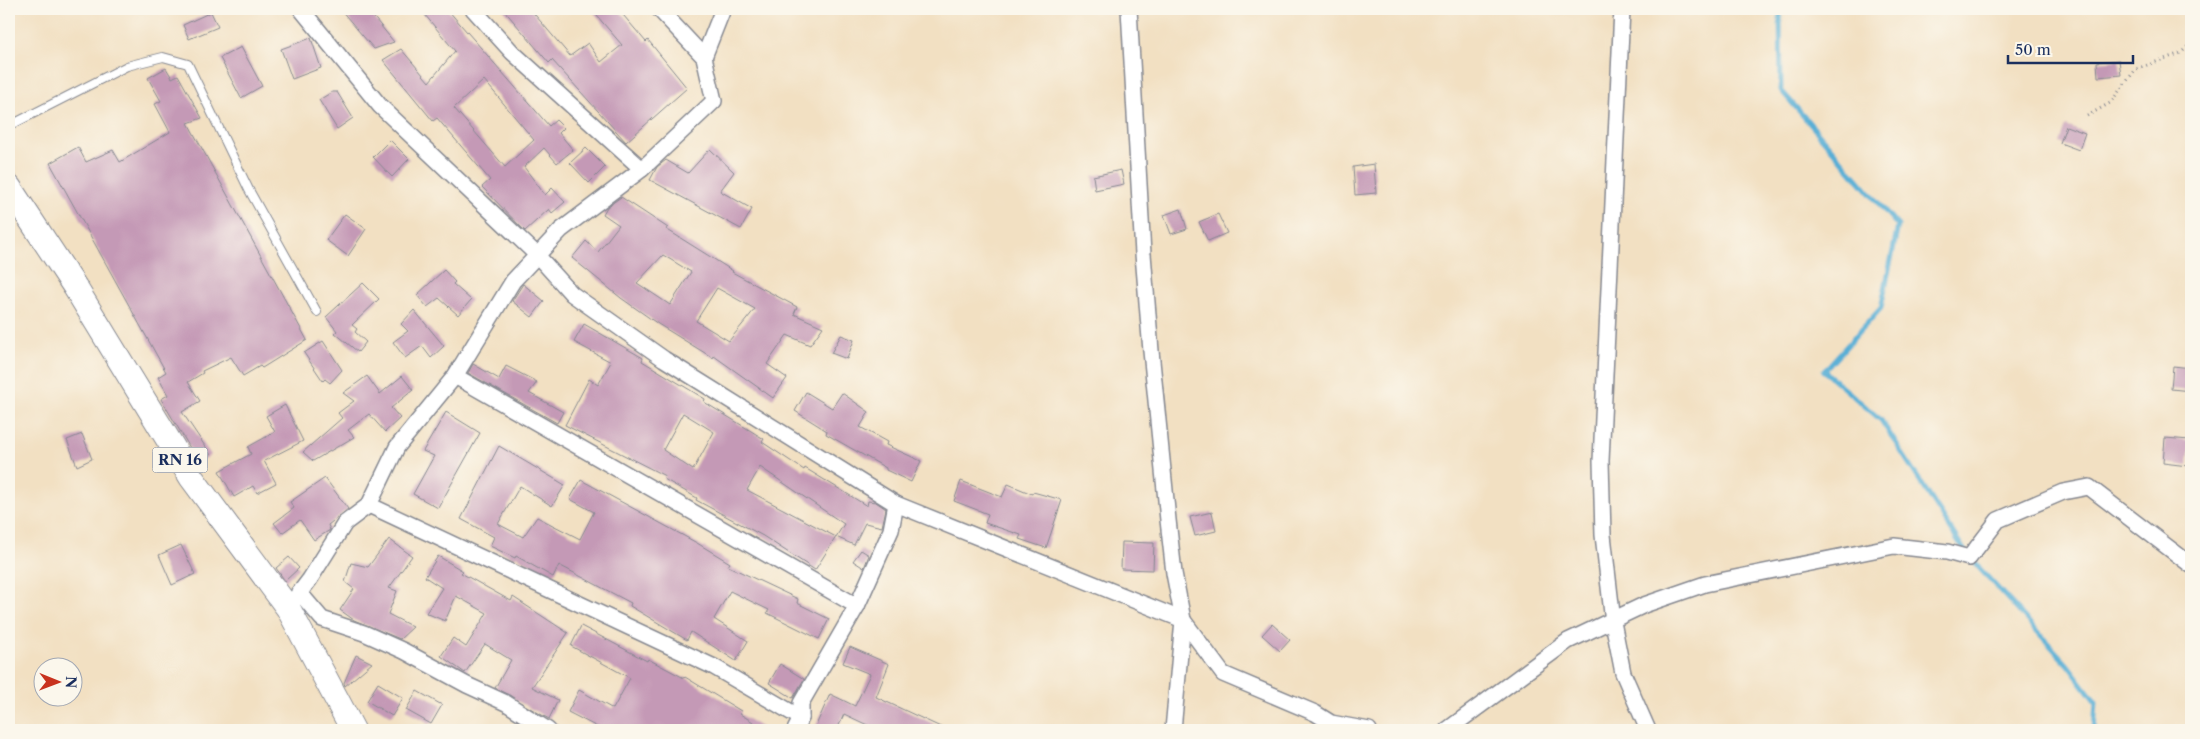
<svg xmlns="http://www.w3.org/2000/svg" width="2200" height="739" viewBox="0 0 2200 739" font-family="'Libre Caslon Text',serif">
  <rect width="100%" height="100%" fill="#fbf7ec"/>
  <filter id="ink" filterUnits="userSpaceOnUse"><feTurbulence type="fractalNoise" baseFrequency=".02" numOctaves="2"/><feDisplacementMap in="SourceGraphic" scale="10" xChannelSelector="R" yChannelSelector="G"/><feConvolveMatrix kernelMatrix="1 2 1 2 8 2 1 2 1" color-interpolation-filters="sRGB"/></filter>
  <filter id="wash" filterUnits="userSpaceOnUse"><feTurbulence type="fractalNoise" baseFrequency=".0096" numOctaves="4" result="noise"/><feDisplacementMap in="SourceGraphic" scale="20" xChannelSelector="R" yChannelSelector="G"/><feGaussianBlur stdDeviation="1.12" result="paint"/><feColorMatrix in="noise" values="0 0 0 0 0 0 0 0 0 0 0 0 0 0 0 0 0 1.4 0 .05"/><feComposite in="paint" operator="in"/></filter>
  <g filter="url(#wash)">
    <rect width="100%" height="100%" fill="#f2e0c2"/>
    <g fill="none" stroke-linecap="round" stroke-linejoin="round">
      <g stroke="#58afd5" stroke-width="5">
        <polyline points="1780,9 1781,90 1898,226 1881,308 1824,371 1881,420 1966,553"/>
        <polyline points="1971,559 2068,665 2096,702 2094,730"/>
      </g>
    </g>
    <g id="blocks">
      <g fill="#c499b6" fill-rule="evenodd">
        <polygon points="340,9 367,9 394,42 374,49"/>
        <path d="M420,9H447L549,126L556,120L564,128L559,133L573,150L557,163L544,148L524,167L545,195L552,188L565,202L552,213L549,209L525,231L482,187L490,180L437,118L433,121L383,60L401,49L429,82L455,51ZM484,80L534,140L505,167L454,108Z"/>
        <polygon points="503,9 530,9 570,56 588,43 601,62 622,45 591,9 618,9 646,42 648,40 687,88 626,142 552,60 549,63"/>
        <polygon points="211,12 218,27 189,39 183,25"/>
        <polygon points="311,38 321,68 292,79 281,49"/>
        <polygon points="241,47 262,86 241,98 220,58"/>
        <polygon points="2119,60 2121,75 2098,77 2097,62"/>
        <polygon points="166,68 172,78 178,75 202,118 188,123 307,340 262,368 260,366 243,376 231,357 202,371 203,373 188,382 200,401 182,412 211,455 199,463 161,399 168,395 158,377 166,372 50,163 78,147 86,162 113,150 120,162 170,132 155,104 161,101 148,78"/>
        <polygon points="332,92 337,92 353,118 337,129 319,100"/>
        <polygon points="2066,126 2085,133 2079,150 2060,143"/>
        <polygon points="390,140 409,159 392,177 373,157"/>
        <polygon points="586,148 605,167 589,183 570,163"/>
        <polygon points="710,149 734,172 720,191 752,209 741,229 650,180 657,167 666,160 688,173"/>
        <polygon points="1374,164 1376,193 1355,195 1353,167"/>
        <polygon points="1121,170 1124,184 1095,190 1093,176"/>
        <path d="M621,197L668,228L666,229L733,271L732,272L797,307L794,314L823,327L810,345L787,335L767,364L787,378L773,398L714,356L713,358L658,324L621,298L572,258L586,241L598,252L619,225L603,214L607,207ZM663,255L691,272L670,305L637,283ZM717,288L755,309L729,341L696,321Z"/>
        <polygon points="1181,209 1187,229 1171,234 1164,215"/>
        <polygon points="345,214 366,229 348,256 326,240"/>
        <polygon points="1218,214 1227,233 1208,241 1199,222"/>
        <polygon points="444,270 455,282 453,284 471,300 458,315 439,298 427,307 417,295"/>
        <polygon points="363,283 379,299 352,325 357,329 355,332 366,342 358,352 335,333 337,331 326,317"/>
        <polygon points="523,284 544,301 532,317 512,301"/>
        <polygon points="414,310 444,346 431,358 422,346 405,358 393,342 408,331 401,324"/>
        <path d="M584,324L643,358L642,361L705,399L704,402L764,439L762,442L804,470L805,468L867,506L868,501L876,502L886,509L882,527L865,523L854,545L836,537L815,570L763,536L696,500L697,498L664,479L665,476L565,425L589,379L598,385L611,362L574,342ZM683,413L714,432L693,470L663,450ZM760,467L844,524L836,537L747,490Z"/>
        <polygon points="841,335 854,340 847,359 831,353"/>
        <polygon points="323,341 342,370 330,383 325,379 323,381 304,353"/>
        <polygon points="473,364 499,379 506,366 537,382 529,393 563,412 557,423 468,373"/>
        <polygon points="2173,366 2191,368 2191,391 2171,389"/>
        <polygon points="367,376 380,394 402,376 413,390 391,408 400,418 385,432 369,414 348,430 354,437 313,461 303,452 342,418 338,413 354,401 343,393"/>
        <polygon points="806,392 832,408 842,393 869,412 860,427 887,442 886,445 921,461 911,482 886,470 886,468 826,434 827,431 795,411"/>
        <polygon points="285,405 303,441 264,461 276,483 257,493 253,486 234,497 219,471 251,454 248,447 275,432 266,416"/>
        <polygon points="446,412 480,433 438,508 413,494 434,456 423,451"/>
        <polygon points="82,434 92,459 77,466 67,440"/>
        <polygon points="2165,438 2190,440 2188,466 2163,463"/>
        <polygon points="499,446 565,485 552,506 520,486 498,524 523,537 537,517 580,539 594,512 570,499 581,480 697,543 730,563 728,566 798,599 797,603 829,619 819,639 767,613 769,610 730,591 714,619 748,641 736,661 691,632 687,640 630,606 631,603 559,565 553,577 516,556 515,558 490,546 494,537 461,519"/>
        <polygon points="325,478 348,509 328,525 330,530 314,540 300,520 282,533 274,523 294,508 290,502"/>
        <polygon points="961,481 1002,497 1008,484 1032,494 1033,492 1062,500 1046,548 1019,539 1021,535 985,523 988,514 954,501"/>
        <polygon points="1212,512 1216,531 1195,536 1190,517"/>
        <polygon points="389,539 412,556 389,588 397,591 388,614 413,627 400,639 354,620 340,610 354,589 345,582 351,563 368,567"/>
        <polygon points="1122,542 1154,543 1153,570 1121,569"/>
        <polygon points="181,545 195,574 172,585 159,555"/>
        <polygon points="861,550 869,555 864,568 853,561"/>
        <polygon points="438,556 463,571 461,573 511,601 513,597 568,633 532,687 558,700 549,719 495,688 511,660 485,644 465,673 441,656 453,638 466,647 487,613 456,596 445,621 426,613 442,588 425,577"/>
        <polygon points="289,557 299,568 285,581 276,568"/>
        <polygon points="1272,624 1290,640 1280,651 1262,635"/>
        <polygon points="581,626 647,661 648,659 684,678 685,677 741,711 740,714 766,730 603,730 568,712 579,690 613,709 630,678 571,646"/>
        <polygon points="850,647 889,664 876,697 947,730 878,730 844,714 837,730 814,730 830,694 855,706 870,674 843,663"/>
        <polygon points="356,655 372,663 345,686 344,683"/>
        <polygon points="780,664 804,679 793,698 769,683"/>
        <polygon points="378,683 403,698 392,716 367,701"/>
        <polygon points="417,691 442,705 431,724 406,710"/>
      </g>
    </g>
  </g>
  <g filter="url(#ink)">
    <use href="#blocks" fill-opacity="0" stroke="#868890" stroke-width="1"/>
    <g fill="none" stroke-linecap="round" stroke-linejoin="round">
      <defs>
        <polyline id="lane" points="9,126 127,66 163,57 188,64 249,190 317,312"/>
        <g id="street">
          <polyline points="301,9 380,106 536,254 572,294 664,359 896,504 891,530 857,606 801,703 801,718 795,730"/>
          <polyline points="473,9 512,52 642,169"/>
          <polyline points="1129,9 1143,254 1151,351 1168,520 1174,573 1183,620 1223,674 1315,713 1331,723 1369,730"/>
          <polyline points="1622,9 1601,461 1603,535 1613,622 1623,673 1648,730"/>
          <polyline points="704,57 723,9"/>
          <polyline points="455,376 857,606"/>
          <polyline points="896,504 1183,620 1173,730"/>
          <polyline points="369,505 714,667 801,718"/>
          <polyline points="299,592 322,619 364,633 404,651 467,685 506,703 548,730"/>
          <polyline points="288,608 310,579 345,523 369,505 397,447 455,376 513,281 561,230 642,169 714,101 704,57 659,9"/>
          <polyline points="1447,730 1568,641 1644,605 1705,584 1894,546 1947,552 1969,558 1998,520 2063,492 2089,487 2191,565"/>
        </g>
        <polyline id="primary" points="9,187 75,287 191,477 288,608 353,730"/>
      </defs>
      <use href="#lane" stroke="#868890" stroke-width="10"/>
      <use href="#street" stroke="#868890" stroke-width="18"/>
      <use href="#primary" stroke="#868890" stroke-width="26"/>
      <polyline stroke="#868890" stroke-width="3" stroke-dasharray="1 4" stroke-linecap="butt" points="2087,116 2110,103 2136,69 2181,53 2191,43"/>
      <use href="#lane" stroke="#fff" stroke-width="8"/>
      <use href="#street" stroke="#fff" stroke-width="15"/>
      <use href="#primary" stroke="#fff" stroke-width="24"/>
    </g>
  </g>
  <g text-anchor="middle" stroke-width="4.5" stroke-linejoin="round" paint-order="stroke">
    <rect fill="#fbf7ec" stroke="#5e6b89" stroke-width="1" x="152.5" y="447.5" width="55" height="25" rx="4"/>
    <g font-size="15" font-weight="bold" fill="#1b2f5e">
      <text x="180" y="465">RN 16</text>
    </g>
  </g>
  <rect width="2200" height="739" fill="none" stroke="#fbf7ec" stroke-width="30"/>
  <g transform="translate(58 682) rotate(91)"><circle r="24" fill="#fbf7ec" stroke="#a1a7b3"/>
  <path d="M0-4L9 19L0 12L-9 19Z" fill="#c8321e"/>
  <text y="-8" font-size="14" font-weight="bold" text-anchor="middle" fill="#1b2f5e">N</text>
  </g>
  <path d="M2008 55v8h125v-8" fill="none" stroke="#1b2f5e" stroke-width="2.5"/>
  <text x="2015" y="55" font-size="15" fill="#1b2f5e" stroke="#fbf7ec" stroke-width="4" paint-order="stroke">50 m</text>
</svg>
